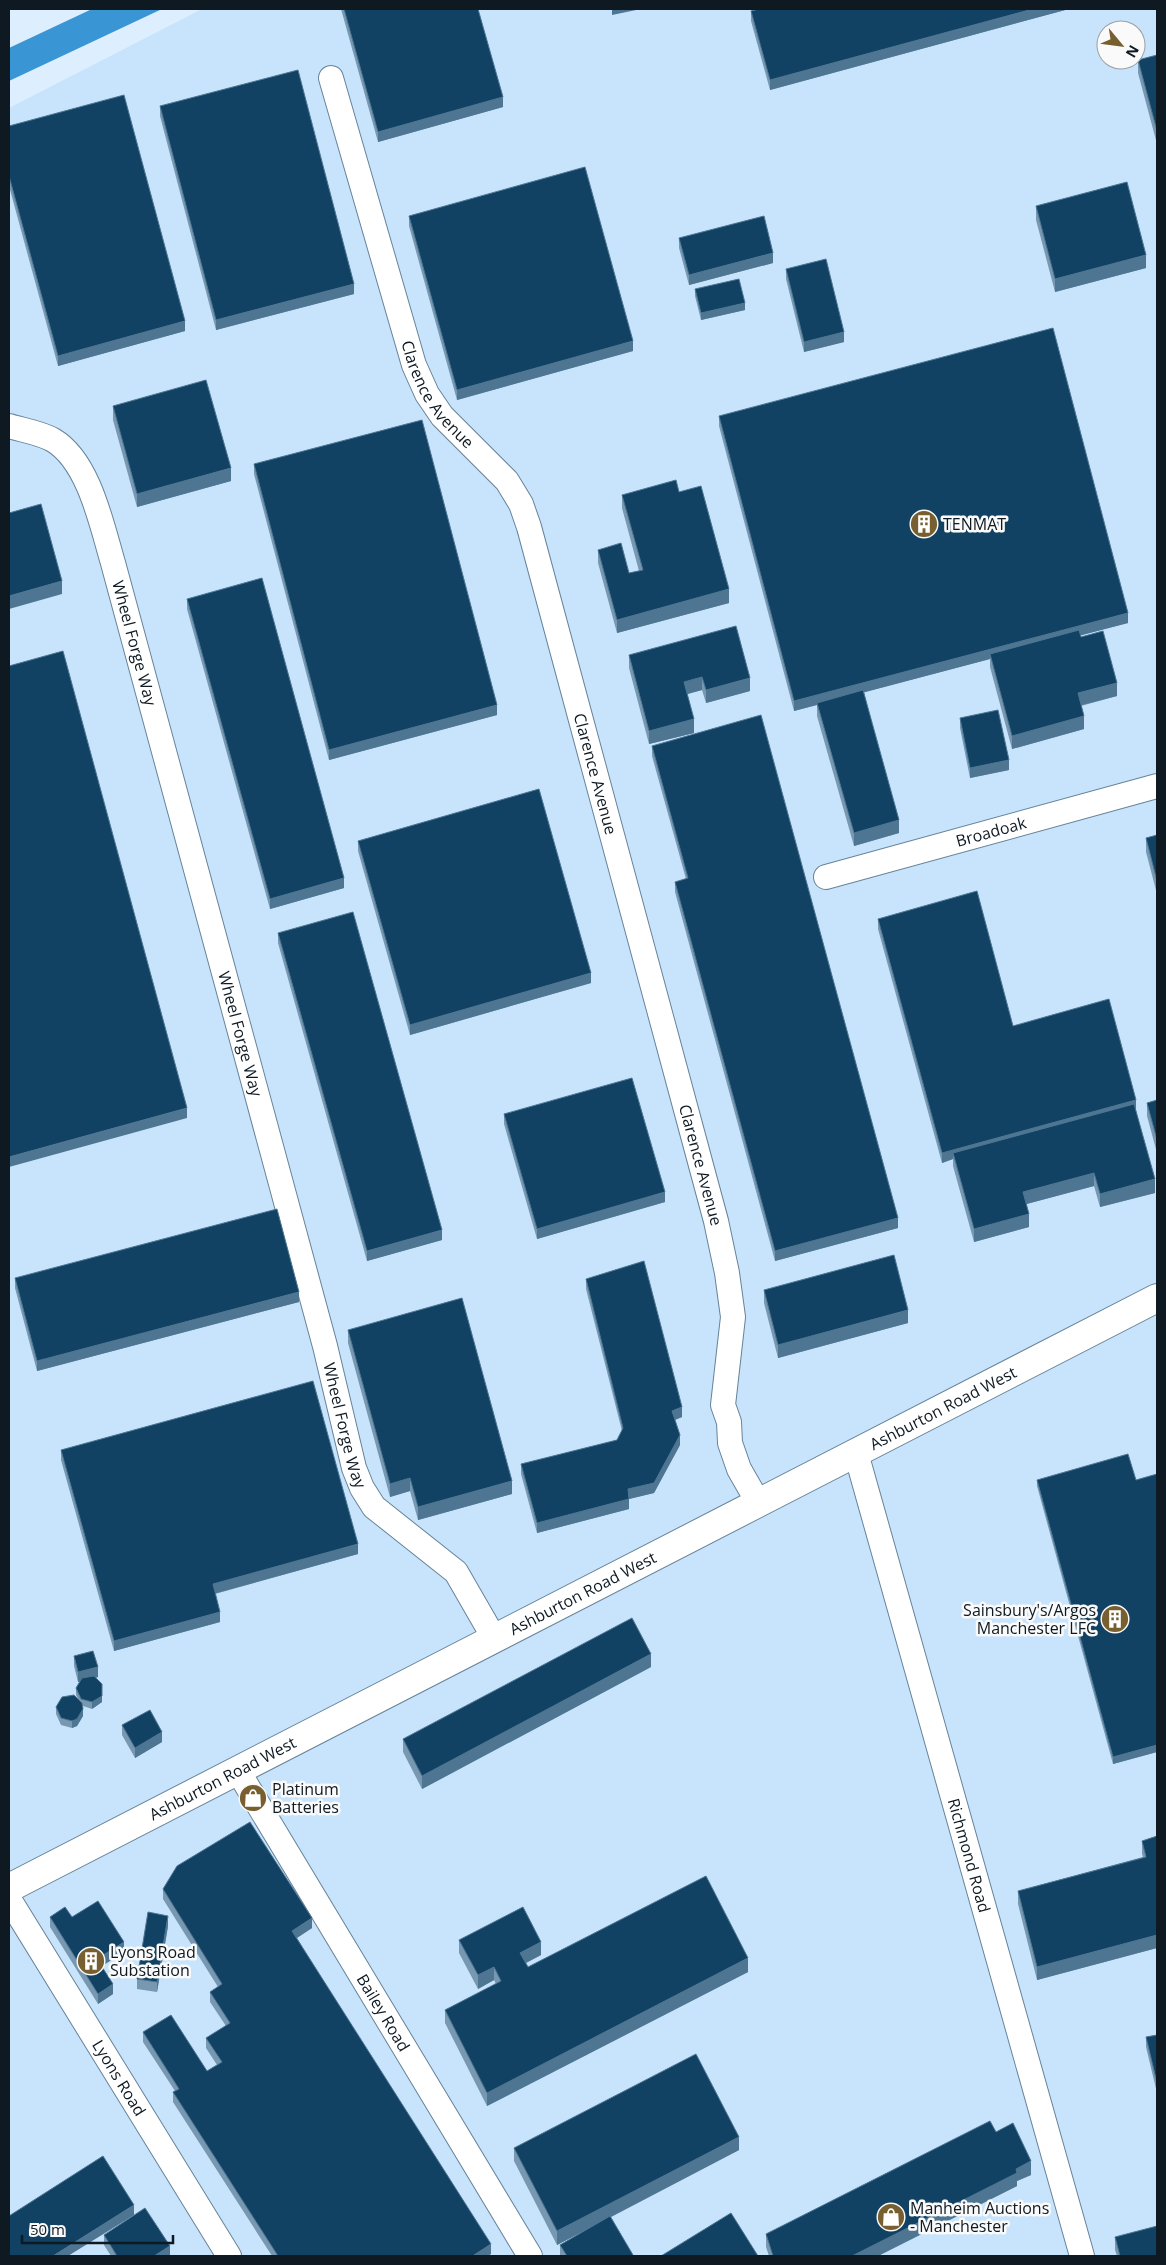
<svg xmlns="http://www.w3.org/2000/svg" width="1166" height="2265" viewBox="0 0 1166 2265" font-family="'Open Sans',sans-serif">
  <rect width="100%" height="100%" fill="#ddeffe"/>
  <path fill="#c7e4fc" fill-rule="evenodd" d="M202,9H1157V2256H9V108ZM1106,30H1136V60H1106Z"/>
  <polygon fill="#3995d3" points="92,9 162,9 9,81 9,48"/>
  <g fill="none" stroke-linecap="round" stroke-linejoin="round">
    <defs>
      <g id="street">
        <path id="s1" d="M331,78L414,365L427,394L442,416L507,481L521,504L529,527L716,1221L727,1273L733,1317L723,1405L729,1422L730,1443L739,1469L759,1504"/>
        <path id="s2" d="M9,426C22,430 41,433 53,440C89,461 102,526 113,563L325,1346L354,1468L362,1488L374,1507L456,1572L494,1638"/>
        <path id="s3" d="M826,877L1157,786"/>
        <path id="s4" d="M856,1453L1082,2256"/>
        <path id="s5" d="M238,1771L530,2256"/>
        <path id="s6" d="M9,1899L229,2256"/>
      </g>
      <g id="secondary">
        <path id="s7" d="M9,1888L1157,1298"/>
      </g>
    </defs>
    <use href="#street" stroke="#678398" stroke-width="26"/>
    <use href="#secondary" stroke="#678398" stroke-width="30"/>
    <use href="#street" stroke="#fff" stroke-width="24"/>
    <use href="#secondary" stroke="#fff" stroke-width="28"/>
  </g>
  <g fill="#7798b0">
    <polygon points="341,9 478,9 503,107 378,142"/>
    <polygon points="1069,9 770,90 751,21 751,11"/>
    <polygon points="1157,55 1157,144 1138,73 1138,60"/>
    <polygon points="160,106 354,294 216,330 160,116"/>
    <polygon points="9,126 185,331 58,366 9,186"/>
    <polygon points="1036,206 1146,268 1055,292 1036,220"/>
    <polygon points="409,216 633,351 457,400 409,226"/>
    <polygon points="679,238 773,263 689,285 679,248"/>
    <polygon points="786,269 844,342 804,352 786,279"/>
    <polygon points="695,289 745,310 701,320 695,296"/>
    <polygon points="113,406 231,481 137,507 113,420"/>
    <polygon points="719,416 1128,623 1080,635 1117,696 1081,706 1084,729 1012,749 990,667 990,659 864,692 899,833 854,846 817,716 817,705 794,711 719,426"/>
    <polygon points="254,464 497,715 329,760 254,474"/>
    <polygon points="679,492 729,603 617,633 598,563 598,550 629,573 639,571 622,508 622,495"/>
    <polygon points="187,599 344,888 270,909 187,609"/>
    <polygon points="629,655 750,691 706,703 702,690 687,694 694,733 649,744 629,668"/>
    <polygon points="960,718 1009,770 970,778 960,728"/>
    <polygon points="652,746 898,1228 775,1261 675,892 675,882 686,879 652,756"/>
    <polygon points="1157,835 1157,894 1146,852 1146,838"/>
    <polygon points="358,841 591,983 410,1035 358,851"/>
    <polygon points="878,919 1013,1026 1136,1110 1155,1193 1100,1207 1094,1186 1026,1204 1029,1227 974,1242 953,1166 953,1159 942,1163 878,929"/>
    <polygon points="278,933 442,1240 367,1261 278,943"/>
    <polygon points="1157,1100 1157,1153 1147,1116 1147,1103"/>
    <polygon points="504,1114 665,1202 537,1239 504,1124"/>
    <polygon points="15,1278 299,1302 37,1371 15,1288"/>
    <polygon points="586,1279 682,1417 675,1420 680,1445 654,1493 629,1499 629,1509 537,1533 521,1474 521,1464 617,1440 622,1431 586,1289"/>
    <polygon points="764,1290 908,1323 778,1358 764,1303"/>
    <polygon points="348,1330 512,1494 418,1520 410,1491 390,1497 348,1343"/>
    <polygon points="61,1450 358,1554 215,1594 220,1622 114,1651 61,1460"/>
    <polygon points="1157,1474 1157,1752 1113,1764 1037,1486 1037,1480 1136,1480"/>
    <polygon points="74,1656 98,1677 96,1678 102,1691 102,1702 92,1709 83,1706 83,1716 77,1726 72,1728 61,1725 56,1714 56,1707 78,1699 76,1695 76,1688 80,1682 78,1682 74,1666"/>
    <polygon points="651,1667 422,1789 403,1752 403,1739"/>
    <polygon points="122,1725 162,1742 135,1758 122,1735"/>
    <polygon points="1157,1836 1157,1948 1037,1980 1018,1904 1018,1891 1143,1857 1142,1854 1142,1841"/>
    <polygon points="163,1889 312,1928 297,1938 491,2254 487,2256 272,2256 173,2102 173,2092 175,2091 143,2042 143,2032 207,2071 217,2065 206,2048 206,2038 226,2026 210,2002 210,1992 218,1987 163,1899"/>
    <polygon points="50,1917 72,1917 124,1952 102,1966 113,1994 98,2004 50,1927"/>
    <polygon points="168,1926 157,1992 137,1989 137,1979"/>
    <polygon points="459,1940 541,1955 526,1963 528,1967 748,1972 487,2106 445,2023 445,2010 496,1984 494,1980 478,1989 459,1953"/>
    <polygon points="1157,2035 1157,2093 1146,2047 1146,2037"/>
    <polygon points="996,2132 1031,2175 1017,2181 1017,2186 878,2256 769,2256 766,2247 766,2234"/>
    <polygon points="514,2148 739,2150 611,2217 633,2256 561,2256 560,2255 560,2245 589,2228 557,2245 514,2161"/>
    <polygon points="104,2235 170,2256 111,2256 104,2245"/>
    <polygon points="1115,2237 1157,2256 1117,2256 1115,2250"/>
  </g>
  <g fill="#4e7692">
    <polygon points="612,9 641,9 612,15"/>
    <polygon points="1033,9 1069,9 770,90 770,80"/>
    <polygon points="503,97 503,107 378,142 378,132"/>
    <polygon points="773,253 773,263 689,285 689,275"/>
    <polygon points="1146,255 1146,268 1055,292 1055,279"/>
    <polygon points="354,284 354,294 216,330 216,320"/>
    <polygon points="745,303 745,310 701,320 701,313"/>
    <polygon points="185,321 185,331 58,366 58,356"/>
    <polygon points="844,332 844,342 804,352 804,342"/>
    <polygon points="633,341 633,351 457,400 457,390"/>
    <polygon points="231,468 231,481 137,507 137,494"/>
    <polygon points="62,581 62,594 9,609 9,596"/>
    <polygon points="729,589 729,603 617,633 617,620"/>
    <polygon points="1128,613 1128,623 991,659 990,654 990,659 794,711 794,701"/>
    <polygon points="702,677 702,690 684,695 684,682"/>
    <polygon points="750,678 750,691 706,703 706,690"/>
    <polygon points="1117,683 1117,696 1078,706 1078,693"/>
    <polygon points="497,705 497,715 329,760 329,750"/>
    <polygon points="1084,716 1084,729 1012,749 1012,736"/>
    <polygon points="694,719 694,733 649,744 649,731"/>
    <polygon points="1009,760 1009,770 970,778 970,768"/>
    <polygon points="899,820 899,833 854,846 854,833"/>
    <polygon points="344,878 344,888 270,909 270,899"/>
    <polygon points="591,973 591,983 410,1035 410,1025"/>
    <polygon points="1136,1100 1136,1110 955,1159 953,1153 953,1159 942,1163 942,1153"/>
    <polygon points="187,1108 187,1118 9,1167 9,1157"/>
    <polygon points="1094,1173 1094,1186 1023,1205 1023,1192"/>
    <polygon points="1155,1179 1155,1193 1100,1207 1100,1194"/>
    <polygon points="665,1192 665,1202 537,1239 537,1229"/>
    <polygon points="1029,1214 1029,1227 974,1242 974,1229"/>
    <polygon points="898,1218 898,1228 775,1261 775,1251"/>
    <polygon points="442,1230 442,1240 367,1261 367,1251"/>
    <polygon points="299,1292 299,1302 37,1371 37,1361"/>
    <polygon points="908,1310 908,1323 778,1358 778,1345"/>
    <polygon points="682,1407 682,1417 672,1421 672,1411"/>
    <polygon points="680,1435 680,1445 654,1493 629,1499 629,1509 537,1533 537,1523 628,1489"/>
    <polygon points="410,1478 410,1491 390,1497 390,1484"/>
    <polygon points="512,1481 512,1494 418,1520 418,1507"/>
    <polygon points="358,1544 358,1554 213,1594 213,1584"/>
    <polygon points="220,1612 220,1622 114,1651 114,1641"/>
    <polygon points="651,1654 651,1667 422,1789 422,1776"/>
    <polygon points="98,1667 98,1677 78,1682 78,1672"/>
    <polygon points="102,1684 102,1702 92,1709 92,1702"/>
    <polygon points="83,1709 83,1716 77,1726 72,1728 72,1721"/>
    <polygon points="162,1732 162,1742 135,1758 135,1748"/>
    <polygon points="1157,1745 1157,1752 1113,1764 1113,1757"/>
    <polygon points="168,1916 168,1926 157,1992 157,1982"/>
    <polygon points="312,1918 312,1928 292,1941 292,1931"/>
    <polygon points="1157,1935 1157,1948 1037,1980 1037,1967"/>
    <polygon points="124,1942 124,1952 97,1969 97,1959"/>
    <polygon points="541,1942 541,1955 520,1966 520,1953"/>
    <polygon points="748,1958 748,1972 487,2106 487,2093"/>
    <polygon points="494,1967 494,1980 478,1989 478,1975"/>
    <polygon points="113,1984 113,1994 98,2004 98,1994"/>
    <polygon points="739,2137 739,2150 557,2245 557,2231"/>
    <polygon points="1031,2161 1031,2175 1017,2181 1017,2186 878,2256 852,2256"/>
    <polygon points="134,2205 134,2215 68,2256 53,2256"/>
    <polygon points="491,2244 491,2254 487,2256 474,2256 474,2255"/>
    <polygon points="170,2246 170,2256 154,2256"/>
  </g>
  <g fill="#114263" stroke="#4e7692">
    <polygon points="344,9 478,9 503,97 378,132"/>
    <polygon points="759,9 1033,9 770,80 751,11"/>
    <polygon points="1157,55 1157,131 1138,60"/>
    <polygon points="298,70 354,284 216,320 160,106"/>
    <polygon points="124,95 185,321 58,356 9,176 9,126"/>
    <polygon points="585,167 633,341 457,390 409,216"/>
    <polygon points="1127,182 1146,255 1055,279 1036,206"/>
    <polygon points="764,216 773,253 689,275 679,238"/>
    <polygon points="826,259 844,332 804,342 786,269"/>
    <polygon points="739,279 745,303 701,313 695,289"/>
    <polygon points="1053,328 1128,613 794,701 719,416"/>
    <polygon points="206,380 231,468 137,494 113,406"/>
    <polygon points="422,420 497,705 329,750 254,464"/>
    <polygon points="676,480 679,492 701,486 729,589 617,620 598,550 621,543 629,573 643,570 622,495"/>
    <polygon points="41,504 62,581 9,596 9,513"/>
    <polygon points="262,578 344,878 270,899 187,599"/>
    <polygon points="736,626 750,678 706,690 702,677 684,682 694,719 649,731 629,655"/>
    <polygon points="1079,630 1081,637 1103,631 1117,683 1078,693 1084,716 1012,736 990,654"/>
    <polygon points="63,651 187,1108 9,1157 9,666"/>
    <polygon points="863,690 899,820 854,833 817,703"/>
    <polygon points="998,710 1009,760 970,768 960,718"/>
    <polygon points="761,715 898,1218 775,1251 675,882 688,878 652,746"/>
    <polygon points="539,789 591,973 410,1025 358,841"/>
    <polygon points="1157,835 1157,881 1146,838"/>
    <polygon points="977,891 1013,1026 1109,999 1136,1100 942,1153 878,919"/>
    <polygon points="353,912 442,1230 367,1251 278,933"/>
    <polygon points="632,1078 665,1192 537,1229 504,1114"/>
    <polygon points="1157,1100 1157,1140 1147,1103"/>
    <polygon points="1134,1104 1155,1179 1100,1194 1094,1173 1023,1192 1029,1214 974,1229 953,1153"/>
    <polygon points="277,1209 299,1292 37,1361 15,1278"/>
    <polygon points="894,1255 908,1310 778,1345 764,1290"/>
    <polygon points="644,1261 682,1407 672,1411 680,1435 654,1483 628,1489 629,1499 537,1523 521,1464 617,1440 623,1428 586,1279"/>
    <polygon points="462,1298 512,1481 418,1507 410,1478 390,1484 348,1330"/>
    <polygon points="313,1381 358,1544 213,1584 220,1612 114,1641 61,1450"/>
    <polygon points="1128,1454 1136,1480 1157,1474 1157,1745 1113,1757 1037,1480"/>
    <polygon points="632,1618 651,1654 422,1776 403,1739"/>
    <polygon points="93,1651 98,1667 78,1672 74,1656"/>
    <polygon points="94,1676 102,1684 102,1696 92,1702 81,1699 76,1688 82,1678"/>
    <polygon points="74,1695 82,1703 83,1709 77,1719 72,1721 61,1718 56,1707 62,1697"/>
    <polygon points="150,1710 162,1732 135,1748 122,1725"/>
    <polygon points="250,1822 312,1918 292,1931 491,2244 474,2255 475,2256 278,2256 173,2092 179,2089 143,2032 171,2015 207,2071 222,2062 206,2038 230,2023 210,1992 222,1984 163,1889 177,1866"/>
    <polygon points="1157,1836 1157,1935 1037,1967 1018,1891 1146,1857 1142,1841"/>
    <polygon points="706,1876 748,1958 487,2093 445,2010 501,1981 494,1967 478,1975 459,1940 523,1907 541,1942 520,1953 528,1967"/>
    <polygon points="98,1901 124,1942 97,1959 113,1984 98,1994 50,1917 65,1907 72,1917"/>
    <polygon points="148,1912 168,1916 157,1982 137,1979"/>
    <polygon points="1157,2035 1157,2083 1146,2037"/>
    <polygon points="696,2054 739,2137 557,2231 514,2148"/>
    <polygon points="990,2121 996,2132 1013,2123 1031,2161 1016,2169 1017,2173 852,2256 773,2256 766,2234"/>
    <polygon points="103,2156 134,2205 53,2256 9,2256 9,2216"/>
    <polygon points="145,2208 170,2246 154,2256 117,2256 104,2235"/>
    <polygon points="731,2213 758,2256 661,2256"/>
    <polygon points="610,2216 633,2255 632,2256 567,2256 560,2245"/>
    <polygon points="1157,2226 1157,2256 1120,2256 1115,2237"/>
  </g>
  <defs>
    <symbol id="building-disc" viewBox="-11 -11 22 22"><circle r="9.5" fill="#775f30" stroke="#fafafa"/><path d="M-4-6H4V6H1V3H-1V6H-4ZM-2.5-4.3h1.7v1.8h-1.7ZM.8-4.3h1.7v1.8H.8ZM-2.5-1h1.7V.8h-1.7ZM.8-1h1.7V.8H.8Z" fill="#fff"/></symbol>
    <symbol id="shop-disc" viewBox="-11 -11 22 22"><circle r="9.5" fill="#775f30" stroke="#fafafa"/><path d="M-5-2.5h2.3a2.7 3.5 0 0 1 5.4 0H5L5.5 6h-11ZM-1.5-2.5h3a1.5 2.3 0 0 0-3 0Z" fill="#fff"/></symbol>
  </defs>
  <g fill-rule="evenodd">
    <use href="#building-disc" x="908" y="508" width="32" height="32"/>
    <use href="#building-disc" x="1099" y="1603" width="32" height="32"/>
    <use href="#shop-disc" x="237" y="1782" width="32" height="32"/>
    <use href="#building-disc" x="75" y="1945" width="32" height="32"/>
    <use href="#shop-disc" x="875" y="2201" width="32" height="32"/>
  </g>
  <g text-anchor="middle" stroke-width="5" stroke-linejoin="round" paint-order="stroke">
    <g font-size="16" fill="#0e1921" stroke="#fafafa">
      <text dy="6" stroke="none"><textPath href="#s1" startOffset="336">Clarence Avenue</textPath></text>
      <text dy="6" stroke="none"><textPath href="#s2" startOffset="269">Wheel Forge Way</textPath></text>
      <text dy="6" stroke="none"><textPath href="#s1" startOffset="756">Clarence Avenue</textPath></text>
      <text dy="6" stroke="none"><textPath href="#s3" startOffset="171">Broadoak</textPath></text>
      <text dy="6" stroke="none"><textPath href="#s2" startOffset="674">Wheel Forge Way</textPath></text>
      <text dy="6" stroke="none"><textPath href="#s1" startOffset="1161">Clarence Avenue</textPath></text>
      <text dy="6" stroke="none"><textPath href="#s7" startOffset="1050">Ashburton Road West</textPath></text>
      <text dy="6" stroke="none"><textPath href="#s2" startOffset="1079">Wheel Forge Way</textPath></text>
      <text dy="6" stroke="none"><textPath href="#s7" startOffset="645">Ashburton Road West</textPath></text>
      <text dy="6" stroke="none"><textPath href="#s7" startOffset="240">Ashburton Road West</textPath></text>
      <text dy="6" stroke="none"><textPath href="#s4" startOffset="418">Richmond Road</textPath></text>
      <text dy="6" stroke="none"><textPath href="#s5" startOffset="282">Bailey Road</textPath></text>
      <text dy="6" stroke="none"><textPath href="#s6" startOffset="210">Lyons Road</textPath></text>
    </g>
    <g font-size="16" fill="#0e1921" stroke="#fafafa" text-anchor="start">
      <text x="943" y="530">TENMAT</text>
      <text x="1096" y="1616" text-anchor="end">Sainsbury's/Argos<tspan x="1096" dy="18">Manchester LFC</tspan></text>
      <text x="272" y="1795">Platinum<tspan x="272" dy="18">Batteries</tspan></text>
      <text x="110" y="1958">Lyons Road<tspan x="110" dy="18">Substation</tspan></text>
      <text x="910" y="2214">Manheim Auctions<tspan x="910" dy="18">- Manchester</tspan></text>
    </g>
  </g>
  <rect width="1166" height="2265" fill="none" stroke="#0e1921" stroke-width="20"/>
  <g transform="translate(1121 45) rotate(119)"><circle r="24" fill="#fafafa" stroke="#9ca0a3"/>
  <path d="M0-4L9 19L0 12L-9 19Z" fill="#775f30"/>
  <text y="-8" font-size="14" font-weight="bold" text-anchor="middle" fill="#0e1921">N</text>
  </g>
  <path d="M22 2235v8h151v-8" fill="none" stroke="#0e1921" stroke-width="2.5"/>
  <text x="30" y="2235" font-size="15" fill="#0e1921" stroke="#fafafa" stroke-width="4" paint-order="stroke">50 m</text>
</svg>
